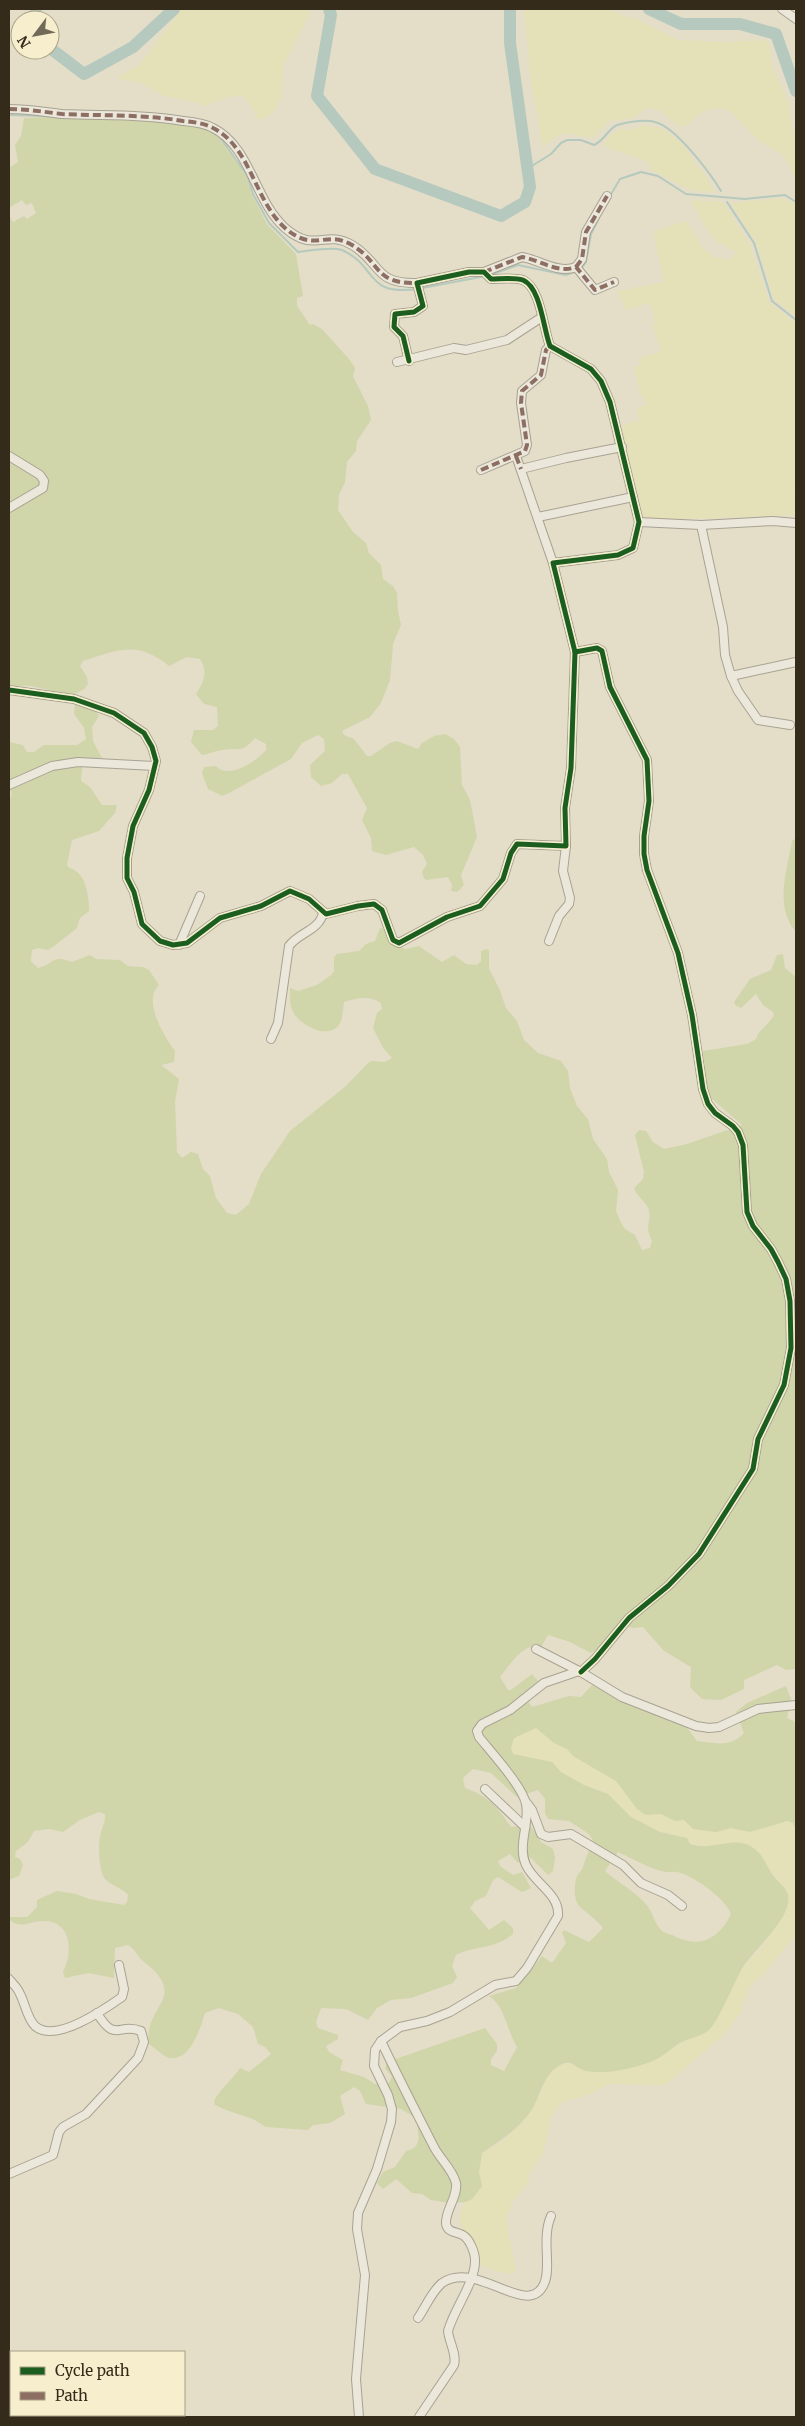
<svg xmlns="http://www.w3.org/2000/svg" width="805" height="2426" viewBox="0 0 805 2426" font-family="Merriweather,serif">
  <rect width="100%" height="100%" fill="#e4dec8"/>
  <g fill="#e4e0b8">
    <polygon points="182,9 309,9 310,13 284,64 281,97 275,111 262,120 257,118 247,100 242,96 228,97 205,106 196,102 164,96 138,82 120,80 118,78 121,75 138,66"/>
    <polygon points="524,9 609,9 624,16 638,19 678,40 723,42 766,40 770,45 772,65 788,102 796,145 796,178 783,155 759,141 733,114 721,108 704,111 685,126 680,127 660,111 647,107 634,118 609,121 594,138 565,133 559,135 543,147 531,83"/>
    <polygon points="645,125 664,129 686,147 696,165 704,173 715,192 692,191 649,169 649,164 644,160 610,149 604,144 609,136 620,129 630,130"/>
    <polygon points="784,198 796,205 796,317 774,299 756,242 730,203"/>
    <polygon points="693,200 723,202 750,245 769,302 796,324 796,487 794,488 796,515 655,520 641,517 619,426 639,420 637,408 647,405 644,398 640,395 634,367 640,366 638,358 661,352 652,324 655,321 650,303 626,310 617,291 664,282 653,231 687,221 702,248 713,256 727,260 735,254 735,251 716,241 709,233 692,203"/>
    <polygon points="536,1728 554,1743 567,1749 573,1756 616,1781 652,1813 661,1814 675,1821 684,1819 694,1829 716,1832 731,1828 766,1828 784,1821 790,1821 796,1831 796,1934 764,1974 751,1985 741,2007 742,2011 726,2033 665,2085 608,2084 590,2094 561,2103 552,2115 543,2154 530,2173 528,2183 512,2203 507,2217 509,2238 516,2269 515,2272 508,2274 486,2268 478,2262 474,2241 463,2231 460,2221 461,2210 466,2202 472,2199 482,2186 479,2172 482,2153 504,2140 523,2122 543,2090 546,2077 560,2065 574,2063 584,2071 603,2072 658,2058 679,2044 709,2030 744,1966 762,1947 779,1919 782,1884 773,1875 760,1853 725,1843 712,1847 690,1844 674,1834 660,1832 631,1817 603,1791 584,1785 561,1772 552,1762 513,1754 511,1748 514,1738"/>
  </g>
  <g fill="#d0d5aa" fill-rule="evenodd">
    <path d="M52,117L157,122L202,127L215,133L246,175L252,195L267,224L296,254L303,296L297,298V306L310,325L313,324L322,329L349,359L355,368L353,376L368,406L371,420L357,441L356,451L347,462L345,482L339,495L338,510L353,532L366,543L369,553L381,565L383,579L393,586L397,593L398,611L401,625L393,644L390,680L381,703L370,717L342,731L344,735L354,739L367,756H371L390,743L397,741L418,749L422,743L434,736L445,734L454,739L460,747L462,785L470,800L477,837L461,875L464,885L457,892L451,891L452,885L448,877L426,880L424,878L422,872L427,864L423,855L414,847L386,855L372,851L371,838L362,820L367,808L348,774H342L332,783L321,786L311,777L310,765L325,751L324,739L318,735L302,743L291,759L229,793L222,796L208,789L202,773L204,767L216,766C228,780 256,762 266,750V744L255,738C241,754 240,747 222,750C215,751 209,754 202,755L191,742L194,730H213L218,726L217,707L204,704L196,694C204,682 208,671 200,659L187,657L169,666C137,640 118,650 83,661L80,666L87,677L88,684L84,689L71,696C57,693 18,678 9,691V215L13,222L24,216L27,219L36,213L32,203L26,205L22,200L9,208V168L18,162L15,145L21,136L24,118Z"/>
    <path d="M75,704L95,710L99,716L92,727L93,741L102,758H91L82,768L81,781L90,787L102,805H117L115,813L99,831L72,840L67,865C70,870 73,868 77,872C86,878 90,901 89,911L80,918L77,928L53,947L48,950L38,948L32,950L31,961L38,968C54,964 52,954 72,962L90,955L96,959L120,960L128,966L143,967L149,970L159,985C142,1001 164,1036 175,1051L174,1062L161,1065L179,1079L175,1102L177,1152L182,1158L191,1152L198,1154L203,1169L210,1176L216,1198L227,1213L236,1215L249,1204L261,1174L290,1131L346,1086L366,1065L371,1061L385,1062L392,1058L383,1048L373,1028L377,1013L382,1009L381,1003C370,995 356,998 344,1002C343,1009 343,1019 339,1025C327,1040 300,1025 293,1012C289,1004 290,996 290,988L298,991L317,985L331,975L334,971V957L337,954L359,951L366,944L375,941L380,928L384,929L392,945L406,949L419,946L442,962L454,955L466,964L477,965L481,961V951L487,949L489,951V969L499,988L506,1008L517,1021L524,1040L538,1053L561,1061L568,1071L570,1088L577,1106L588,1119L593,1139L607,1159L609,1172L618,1190L616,1211L621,1223L625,1229L635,1235L642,1250L650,1248L652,1241C644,1225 651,1226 649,1211C648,1203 637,1197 634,1188L643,1179L644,1172L635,1135L639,1130L646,1131L653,1142L664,1149L687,1144L742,1125L712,1099L707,1088L703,1051L747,1044L756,1039C759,1029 769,1025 774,1015L773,1012L763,1005L756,994L741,1008L735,1005L734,1002L750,979L771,970L777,955L783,954L785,968L796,977V1669L786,1670L777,1665L744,1680V1689L721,1700L702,1699L690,1687L691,1667L664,1651L643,1627L633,1628L623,1625L599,1648L591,1653L570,1642L548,1635L541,1647C523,1642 510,1665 500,1677L508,1690H511L532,1674L538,1681L523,1694L532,1707L569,1696L581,1697L592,1685L632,1706L686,1726L697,1741C716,1743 730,1748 744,1733L736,1712L747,1703L786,1686L791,1699L787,1718L794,1721L796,1727V1831L793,1823L787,1821L750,1832L731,1828L716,1832L693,1829L684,1820L675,1821L661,1814L646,1815L637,1809L616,1781L573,1756L567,1749L554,1743L536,1728L514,1738L511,1748L513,1754L552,1762L561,1772L584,1785L608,1794L631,1817L660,1832L687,1838L690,1844C713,1852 732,1835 752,1847C763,1854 765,1863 772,1874C776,1881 786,1886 788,1895C793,1917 754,1950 743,1967C735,1980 719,2021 709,2030C701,2037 688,2038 678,2044C671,2049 664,2055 657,2059C643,2066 617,2072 602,2072C596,2072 588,2072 583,2070C574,2067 572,2059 560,2065C541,2076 541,2099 528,2115C514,2133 500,2140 482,2153L479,2172L482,2186L472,2199L466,2202L449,2203L431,2200L422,2194L412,2193L396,2179L383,2189L377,2183L383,2172L395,2167L406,2151C424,2148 418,2132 416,2118L401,2109L366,2104L360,2091L354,2087L340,2096L345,2114L330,2123L313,2125L308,2130L266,2127L253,2119L226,2110L215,2105L214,2101C219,2090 233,2079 240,2068L249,2072L271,2054L265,2047L258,2044L253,2027L238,2014L219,2008L205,2013C200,2029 190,2062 169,2058C163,2056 155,2048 149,2044C143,2005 191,1998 143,1961C137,1956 135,1949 128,1945L115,1948L114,1978L88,1973L65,1978L63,1972C73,1953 72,1921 44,1921C32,1920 21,1930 10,1920V1917H27L37,1907V1900L57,1891L76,1894L89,1899L124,1905L127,1902L128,1895C122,1888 112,1886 105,1879C99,1872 98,1846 100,1837C101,1829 106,1822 105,1814L99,1812L80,1820L63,1832L49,1829L34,1831L28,1842L16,1851L15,1857L20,1859L23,1865L19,1876L9,1880V801L12,794L9,788V742L23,745L27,752H34L44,745H77L86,739L84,728L74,714ZM473,1769L491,1773L517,1797L538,1790L545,1799V1813L548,1819L569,1821L589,1834L593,1841C589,1850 586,1857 583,1867C582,1871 579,1872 577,1876C574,1884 573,1900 580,1907C588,1914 596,1919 603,1928L589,1942L564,1930L562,1933L566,1943L552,1963L542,1956L516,1988L489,1996C505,2006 507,2031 517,2047L504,2071L491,2065V2059L497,2051V2044L485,2028L387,2062L385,2068L392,2077L388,2084H375L364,2077L340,2070L343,2060L329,2052L326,2046L338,2039V2035L318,2028L316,2022L321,2008L346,2009L368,2020L377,2008L391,2000L411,1998L453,1983L457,1977L452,1966L456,1955C477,1945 494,1950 513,1934V1928L504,1920L489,1930L470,1908L475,1901L486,1896L493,1880L498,1877L522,1892L531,1888L522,1872L513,1875L500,1866L498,1861L510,1854L518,1863L530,1857L548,1875L553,1871L555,1858L553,1849L541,1842L530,1825L511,1827C497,1806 489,1797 465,1788L463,1778ZM618,1852C631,1858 651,1869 665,1872C669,1873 673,1871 677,1872C693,1875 726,1899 731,1914C718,1941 698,1949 672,1935C668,1934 665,1933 662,1931C653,1922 653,1910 644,1902C633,1890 617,1882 605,1871Z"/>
    <path d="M796,838V932C774,906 787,872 792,841Z"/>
  </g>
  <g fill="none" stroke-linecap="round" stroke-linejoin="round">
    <g stroke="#b5c9be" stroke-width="2">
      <polyline points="9,115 45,116"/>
      <path d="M219,136L247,175L253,194L269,223L298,252C310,251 331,246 342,250C379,267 364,296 417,289"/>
      <path d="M527,169L551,154L561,143L567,140H581L594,145C604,141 608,129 617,125C627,122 645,119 655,122C676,127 710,173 721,191"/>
      <polyline points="610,196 620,179 641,172 658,176 686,194 745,199 785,195 796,202"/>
      <polyline points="727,202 754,243 772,301 796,320"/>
      <polyline points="581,269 586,262 591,234 599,218"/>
      <polyline points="490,275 518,265 566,275 577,271"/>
      <polyline points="422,288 486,276"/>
    </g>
    <g stroke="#b5c9be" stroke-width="12">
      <polyline points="329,9 331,15 317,96 375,169 501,216 525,202 530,187 510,43 510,9"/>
      <polyline points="649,9 681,24 740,24 776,34 796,91"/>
      <polyline points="36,20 36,9"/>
      <polyline points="50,48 84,74 133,47 174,9"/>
    </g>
    <defs>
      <g id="street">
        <polyline points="782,9 796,19"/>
        <path d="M9,109C27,109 44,112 62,114C103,116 143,114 183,121C193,122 204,123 213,128C251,147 254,200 285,228C315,254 325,229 352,245C382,263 373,284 417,283"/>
        <polyline points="576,267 582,259 586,232 607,196"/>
        <path d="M484,272L522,257C540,260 558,274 576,267L595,290L614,282"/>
        <polyline points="397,362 454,348 466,350 507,340 542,317"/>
        <polyline points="9,456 40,475 44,481 43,488 9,508"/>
        <polyline points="516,456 553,563"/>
        <polyline points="521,469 566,458 622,447"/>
        <polyline points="481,470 525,451 527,445 521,403 522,391 541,375 546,350 550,346"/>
        <polyline points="538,517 633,497"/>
        <polyline points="639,522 701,525 773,521 796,523"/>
        <polyline points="701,525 723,627 725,655 731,676 796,662"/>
        <polyline points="575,652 597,648 602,651 610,687 647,760 649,801 644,836 644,854 647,870 678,953 692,1015 703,1089 708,1104 715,1113 733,1126 738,1132 743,1145 747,1212 753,1226 771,1249 778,1262 786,1279 790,1301 791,1348 784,1385 758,1439 753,1469 699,1554 668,1586 629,1618 595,1659 581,1672"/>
        <polyline points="731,676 738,691 758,720 790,725"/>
        <path d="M9,690L74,699L114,713L144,733L152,747L156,761L149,790L133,826L127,858V878L134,892L142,924L160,941L173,945L187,943L220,918L261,906L290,891L309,899L326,914L358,906L374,904L382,910L393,940L399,943L447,917L480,906L503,879L511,853L517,844L566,846L565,808L571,768L575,652L553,563L618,555L633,548L639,522L610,402L601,381L591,369L550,346C543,328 541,288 523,280C514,277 500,279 491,279L484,272H469L417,283L423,306L414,312L395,314L394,327L403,336L409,361"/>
        <polyline points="9,785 52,766 78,762 154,766"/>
        <polyline points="549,941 559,916 569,904 570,898 563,871 566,846"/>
        <polyline points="179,945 200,896"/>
        <path d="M271,1039L278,1023L289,946C299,932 319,931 323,913"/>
        <polyline points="536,1649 581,1672 622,1697 696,1726 709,1728 719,1727 758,1709 796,1705"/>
        <polyline points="485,1789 525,1827"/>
        <polyline points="526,1802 532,1810 541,1834 548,1837 571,1834 623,1865 641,1883 668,1895 682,1906"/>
        <path d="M9,1979C13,1984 18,1988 20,1994C25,2003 27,2018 35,2026C55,2044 105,2009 122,1997L124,1989L119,1965"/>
        <path d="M381,2041C398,2077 416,2112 434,2147C440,2159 453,2170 456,2183C458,2197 445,2210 446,2224C448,2234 458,2231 464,2236C470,2240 475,2253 475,2260C476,2281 454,2309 448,2331C449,2342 457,2354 454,2365L419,2417"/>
        <path d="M9,2174L53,2155L59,2132L63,2127L86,2114L138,2058L144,2042L141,2031C118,2022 116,2044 97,2013"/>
        <path d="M418,2318C425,2308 432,2291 442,2283C477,2259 528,2320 544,2284C552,2267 541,2239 551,2216"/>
        <path d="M359,2417L356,2379L365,2275L357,2229L358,2213L377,2169L391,2122L392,2109L388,2095L374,2066L375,2050L381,2041L400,2027L427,2021L450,2012L495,1985L516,1981L527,1968L558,1916C560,1894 534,1883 526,1865C517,1845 530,1824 526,1804C523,1787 491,1752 479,1737L477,1731L482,1724L510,1710L544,1683L579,1671"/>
      </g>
    </defs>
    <use href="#street" stroke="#a8a292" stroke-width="10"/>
    <use href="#street" stroke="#ebe7db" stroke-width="8"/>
    <g stroke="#8d6e63" stroke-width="4" stroke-dasharray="8 4" stroke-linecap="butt">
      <path d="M9,109C27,109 44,112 62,114C103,116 143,114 183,121C193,122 204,123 213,128C251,147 254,200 285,228C315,254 325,229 352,245C382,263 373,284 417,283"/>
      <polyline points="576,267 582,259 586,232 607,196"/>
      <path d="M484,272L522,257C540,260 558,274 576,267L595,290L614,282"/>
      <polyline points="516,456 521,469"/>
      <polyline points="481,470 525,451 527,445 521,403 522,391 541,375 546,350 550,346"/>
    </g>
    <defs>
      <g id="cycleway">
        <polyline points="575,652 597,648 602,651 610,687 647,760 649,801 644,836 644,854 647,870 678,953 692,1015 703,1089 708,1104 715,1113 733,1126 738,1132 743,1145 747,1212 753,1226 771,1249 778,1262 786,1279 790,1301 791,1348 784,1385 758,1439 753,1469 699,1554 668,1586 629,1618 595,1659 581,1672"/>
        <path d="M9,690L74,699L114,713L144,733L152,747L156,761L149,790L133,826L127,858V878L134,892L142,924L160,941L173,945L187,943L220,918L261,906L290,891L309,899L326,914L358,906L374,904L382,910L393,940L399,943L447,917L480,906L503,879L511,853L517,844L566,846L565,808L571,768L575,652L553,563L618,555L633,548L639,522L610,402L601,381L591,369L550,346C543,328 541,288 523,280C514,277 500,279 491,279L484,272H469L417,283L423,306L414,312L395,314L394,327L403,336L409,361"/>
      </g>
    </defs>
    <use href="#cycleway" stroke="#f6eecd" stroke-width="8"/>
    <use href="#cycleway" stroke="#1b5e20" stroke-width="5"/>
  </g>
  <rect width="805" height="2426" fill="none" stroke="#352b1b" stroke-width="20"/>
  <rect x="10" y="2351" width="175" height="65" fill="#f6eecd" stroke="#a9a086"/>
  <rect x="20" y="2367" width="25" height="8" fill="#1b5e20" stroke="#a9a086"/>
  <text x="55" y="2376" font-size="15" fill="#352b1b">Cycle path</text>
  <rect x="20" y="2392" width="25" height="8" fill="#8d6e63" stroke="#a9a086"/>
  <text x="55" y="2401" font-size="15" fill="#352b1b">Path</text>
  <g transform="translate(35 35) rotate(238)"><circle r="24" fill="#f6eecd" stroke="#a9a086"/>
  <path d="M0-4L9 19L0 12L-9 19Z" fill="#726a58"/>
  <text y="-8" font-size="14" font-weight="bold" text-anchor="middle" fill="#352b1b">N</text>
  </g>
</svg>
